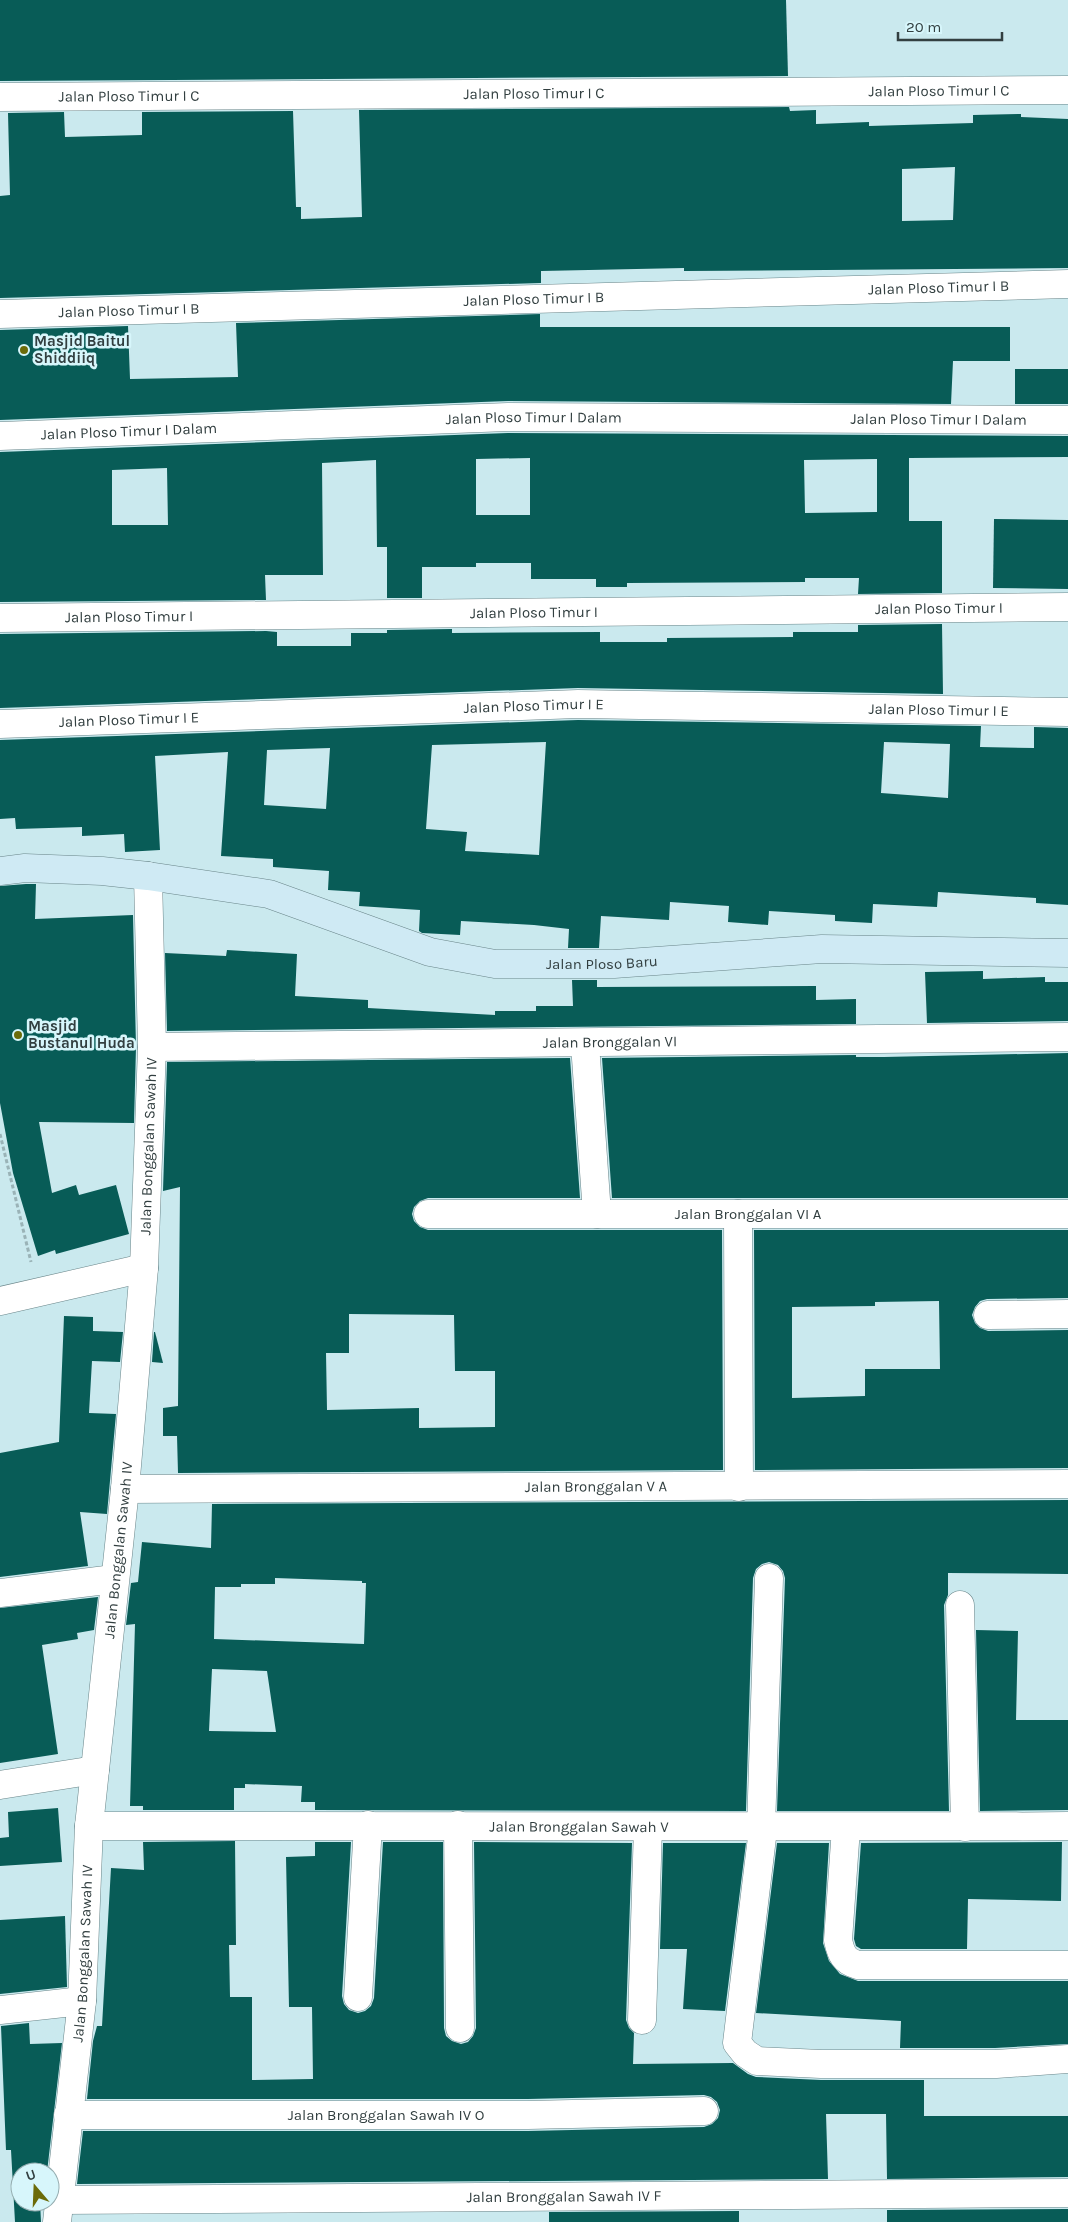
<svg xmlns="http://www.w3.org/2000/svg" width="1068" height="2222" viewBox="0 0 1068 2222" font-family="Karla,sans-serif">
  <rect width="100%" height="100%" fill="#cae9ee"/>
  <g fill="#085c57" fill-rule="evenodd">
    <polygon points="0,0 786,0 788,76 0,81"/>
    <path d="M789,107L790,111L816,110V124L869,122V126L973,123V115L1021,114V117L1068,119V268L684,271V268L541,271V283L0,298V196L10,195L8,113L64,112L65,137L142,135V112L293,111L296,207H301V219L362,217L359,110ZM955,167L953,220L902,221V169Z"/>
    <polygon points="540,314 540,327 1010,327 1010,361 953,361 951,404 508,401 0,420 0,330 128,326 130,379 238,377 236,323"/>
    <rect x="1015" y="369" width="53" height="35"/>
    <path d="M508,433L1068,436V457L909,458V521H942V593L858,594L859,578H805V582L627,583V587H596V579H531V563H476V567H422V598H387V547H377L376,460L322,463L323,575H265L266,600L0,602V452ZM530,458V515H476V459ZM877,459V512L805,513L804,460ZM167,468L168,525H112V470Z"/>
    <polygon points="994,519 1068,520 1068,589 993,588"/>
    <polygon points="942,624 943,694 578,688 0,708 0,634 266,631 277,632 277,646 351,646 351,633 387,633 387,630 452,629 452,633 600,632 600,642 667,642 667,638 793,637 793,632 858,632 858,625"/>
    <path d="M578,720L981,726L980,747L1034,748V727L1068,728V905L1036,903V898L938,892L937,907L873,904L872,923L835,921V915L769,911L768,925L728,922L729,906L670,902L669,920L601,916L599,948H568L569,929L534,925L461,921L460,935L422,933L419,931L420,910L359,906L360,892L328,890L329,871L273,867V859L221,856L228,752L155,756L160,850L125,852L124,834L82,836V827L16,829L15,818L0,819V740ZM546,742L539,855L465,851L467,832L426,829L432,745ZM884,742L950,744L948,798L881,793ZM330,748L326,809L264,805L267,750Z"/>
    <polygon points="26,884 36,884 35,919 133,915 136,1047 134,1123 39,1122 52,1193 76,1185 79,1195 116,1185 129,1234 56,1254 55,1250 38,1256 13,1173 0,1103 0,886"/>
    <polygon points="227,950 297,954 295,996 368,1000 368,1008 495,1015 495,1011 536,1011 536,1006 573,1006 572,980 597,980 597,987 816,986 816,1000 856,999 856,1024 167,1031 165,953 226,956"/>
    <polygon points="983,971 983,979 1045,977 1045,982 1068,982 1068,1021 927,1023 925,972"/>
    <polygon points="1068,1053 1068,1198 612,1198 602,1058 856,1055 856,1057 884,1057"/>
    <path d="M570,1058L580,1198H428L420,1201L414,1207L412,1214L414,1221L420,1227L428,1230H722L723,1470L178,1473L177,1436H163V1408L178,1406L180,1187L163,1191L167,1062ZM349,1314L454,1315L455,1371H495V1427L419,1428V1408L327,1410L326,1353H349Z"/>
    <path d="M754,1230H1068V1298L987,1299L980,1301L975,1307L972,1315L975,1323L980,1328L988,1331L1068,1330V1468L755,1470ZM939,1301L940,1369H865V1396L792,1398V1307L875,1306V1302Z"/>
    <polygon points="64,1316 93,1317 93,1331 123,1332 120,1362 92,1361 89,1413 116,1414 107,1514 80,1512 88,1566 0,1577 0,1453 59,1442"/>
    <polygon points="154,1332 155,1332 163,1363 152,1362"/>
    <path d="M1068,1500V1574L948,1573V1595L944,1605L949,1811H777L785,1578L783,1571L778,1565L769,1562L762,1564L756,1569L753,1578L746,1811L315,1810V1802H301L302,1786L245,1784V1788H234V1810H143V1806H130L135,1624L126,1625L131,1583L138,1582L142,1542L211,1548L212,1504ZM275,1578L362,1581V1583H366L364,1644L214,1639L215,1587H241V1584H275ZM212,1669L267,1671L276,1732L209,1731Z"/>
    <polygon points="98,1597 94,1630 77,1633 78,1639 42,1645 58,1754 0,1763 0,1608"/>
    <polygon points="976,1630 1018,1631 1016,1720 1068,1720 1068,1810 980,1811"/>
    <polygon points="58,1808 62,1862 0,1866 0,1838 9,1837 8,1812"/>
    <polygon points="235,1841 236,1945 229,1945 230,1997 252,1997 252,2080 313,2079 312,2007 289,2007 286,1857 315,1856 315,1842 351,1842 342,1996 344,2004 349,2010 358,2013 365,2011 371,2006 374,1998 383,1842 443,1842 444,2028 446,2036 452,2041 461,2044 468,2042 473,2036 476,2028 474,1842 632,1843 626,2020 629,2028 634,2033 633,2064 733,2063 748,2074 756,2077 821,2080 924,2080 924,2116 1068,2116 1068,2177 887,2179 886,2114 826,2114 828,2179 77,2184 83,2131 528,2131 704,2127 712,2124 718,2118 720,2110 717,2102 711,2097 704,2095 528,2099 87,2099 93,2041 97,2026 102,2026 111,1868 144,1870 143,1842"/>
    <polygon points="1062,1842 1061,1901 968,1899 967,1949 861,1949 856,1946 854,1939 861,1843"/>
    <polygon points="663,1843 746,1843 725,2011 683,2009 687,1949 660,1949"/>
    <polygon points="777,1843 829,1843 823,1943 829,1961 840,1974 858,1981 1068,1981 1068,2044 995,2048 900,2048 901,2021 756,2013"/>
    <polygon points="65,1916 67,1987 0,1994 0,1920"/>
    <polygon points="29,2023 30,2044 62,2043 47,2172 20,2172 20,2202 40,2202 41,2222 15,2222 11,2150 6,2150 1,2026"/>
    <polygon points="1068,2209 1068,2222 887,2222 887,2210"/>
    <polygon points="739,2211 739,2222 549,2222 549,2212"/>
  </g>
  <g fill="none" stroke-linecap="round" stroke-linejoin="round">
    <defs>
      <g id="street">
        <path id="s1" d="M0,97L1068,90"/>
        <path id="s2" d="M0,314L1068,284"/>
        <path id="s3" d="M0,436L508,417L1068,420"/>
        <path id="s4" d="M0,618L1068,607"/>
        <path id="s5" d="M0,724L578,704L1068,712"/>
        <polyline points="585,1044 597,1214"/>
        <path id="s6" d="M152,1047L1068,1037"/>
        <path id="s7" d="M428,1214H1068"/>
        <polyline points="738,1214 739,1487"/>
        <polyline points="0,1301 144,1268"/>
        <polyline points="988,1315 1068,1314"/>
        <path id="s8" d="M125,1489L1068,1484"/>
        <polyline points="0,1593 114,1579"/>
        <polyline points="960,1605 965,1827"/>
        <polyline points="0,1785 95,1770"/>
        <polyline points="458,1825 460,2028"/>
        <path id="s9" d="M89,1826C416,1825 742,1829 1068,1826"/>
        <polyline points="761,1828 769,1578"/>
        <path d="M846,1828L838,1940C841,1954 844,1961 858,1965H1068"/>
        <polyline points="763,1829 737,2043 745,2053 757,2061 821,2064 996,2064 1068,2059"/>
        <polyline points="358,1997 368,1825"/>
        <polyline points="0,2010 82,2001"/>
        <polyline points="642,2020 648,1827"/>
        <path id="s10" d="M68,2115H528L704,2111"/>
        <path id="s11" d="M60,2200L1068,2193"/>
        <path id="s12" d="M57,2222L82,2001L89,1826L125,1489L144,1268L152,1047L148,876"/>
      </g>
      <g id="secondary">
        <path id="s13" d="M0,871L25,868L102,871L148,876L269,894L430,952L495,964H614L822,949L1068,953"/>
      </g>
    </defs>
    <use href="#street" stroke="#698589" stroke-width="29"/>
    <use href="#secondary" stroke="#698589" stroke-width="29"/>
    <polyline stroke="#9ab3b7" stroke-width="3" stroke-dasharray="4 2.5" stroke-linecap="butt" points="0,1134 31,1262"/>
    <use href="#street" stroke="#fff" stroke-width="28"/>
    <use href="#secondary" stroke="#cfeaf4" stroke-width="28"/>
  </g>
  <g fill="#6b6b09" stroke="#d7f6fb" stroke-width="2">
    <circle cx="24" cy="350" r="5"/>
    <circle cx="18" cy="1035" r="5"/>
  </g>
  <g text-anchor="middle" stroke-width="5" stroke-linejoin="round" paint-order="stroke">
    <g font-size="15" fill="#323f40" stroke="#d7f6fb">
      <text dy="5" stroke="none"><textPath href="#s1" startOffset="939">Jalan Ploso Timur I C</textPath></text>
      <text dy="5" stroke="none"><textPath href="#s1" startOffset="534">Jalan Ploso Timur I C</textPath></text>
      <text dy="5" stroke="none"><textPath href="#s1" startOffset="129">Jalan Ploso Timur I C</textPath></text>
      <text dy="5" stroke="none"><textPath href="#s2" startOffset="939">Jalan Ploso Timur I B</textPath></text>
      <text dy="5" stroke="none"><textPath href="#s2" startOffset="534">Jalan Ploso Timur I B</textPath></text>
      <text dy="5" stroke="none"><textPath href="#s2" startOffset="129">Jalan Ploso Timur I B</textPath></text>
      <text dy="5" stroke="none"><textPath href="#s3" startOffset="534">Jalan Ploso Timur I Dalam</textPath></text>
      <text dy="5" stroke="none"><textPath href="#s3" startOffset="939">Jalan Ploso Timur I Dalam</textPath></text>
      <text dy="5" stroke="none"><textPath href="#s3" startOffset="129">Jalan Ploso Timur I Dalam</textPath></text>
      <text dy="5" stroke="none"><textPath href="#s4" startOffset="939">Jalan Ploso Timur I</textPath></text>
      <text dy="5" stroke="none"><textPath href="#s4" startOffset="534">Jalan Ploso Timur I</textPath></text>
      <text dy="5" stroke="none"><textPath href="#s4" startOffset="129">Jalan Ploso Timur I</textPath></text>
      <text dy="5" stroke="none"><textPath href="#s5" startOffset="534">Jalan Ploso Timur I E</textPath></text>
      <text dy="5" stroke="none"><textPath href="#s5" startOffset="939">Jalan Ploso Timur I E</textPath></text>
      <text dy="5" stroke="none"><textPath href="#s5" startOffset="129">Jalan Ploso Timur I E</textPath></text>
      <text dy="5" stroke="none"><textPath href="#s13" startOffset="615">Jalan Ploso Baru</textPath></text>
      <text dy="5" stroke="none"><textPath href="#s6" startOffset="458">Jalan Bronggalan VI</textPath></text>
      <text dy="5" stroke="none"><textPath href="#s12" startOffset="1080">Jalan Bonggalan Sawah IV</textPath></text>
      <text dy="5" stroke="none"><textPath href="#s7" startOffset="320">Jalan Bronggalan VI A</textPath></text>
      <text dy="5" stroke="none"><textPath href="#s8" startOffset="471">Jalan Bronggalan V A</textPath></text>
      <text dy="5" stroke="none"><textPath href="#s12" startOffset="675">Jalan Bonggalan Sawah IV</textPath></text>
      <text dy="5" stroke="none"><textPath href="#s9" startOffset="490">Jalan Bronggalan Sawah V</textPath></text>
      <text dy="5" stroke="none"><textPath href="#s12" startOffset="270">Jalan Bonggalan Sawah IV</textPath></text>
      <text dy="5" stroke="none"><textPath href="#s10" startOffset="318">Jalan Bronggalan Sawah IV O</textPath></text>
      <text dy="5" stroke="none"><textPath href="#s11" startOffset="504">Jalan Bronggalan Sawah IV F</textPath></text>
    </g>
    <g font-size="15" font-weight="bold" fill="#323f40" stroke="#d7f6fb" text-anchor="start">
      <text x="34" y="346">Masjid Baitul<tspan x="34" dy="17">Shiddiiq</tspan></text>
      <text x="28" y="1031">Masjid<tspan x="28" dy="17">Bustanul Huda</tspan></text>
    </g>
  </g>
  <g transform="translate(35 2187) rotate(341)"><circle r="24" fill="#d7f6fb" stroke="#95adb0"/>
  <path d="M0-4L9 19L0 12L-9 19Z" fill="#6b6b09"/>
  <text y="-8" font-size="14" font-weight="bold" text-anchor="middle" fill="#323f40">U</text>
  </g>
  <path d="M898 32v8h104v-8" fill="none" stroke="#323f40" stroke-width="2.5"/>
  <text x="906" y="32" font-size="15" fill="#323f40" stroke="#d7f6fb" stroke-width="4" paint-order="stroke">20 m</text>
</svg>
